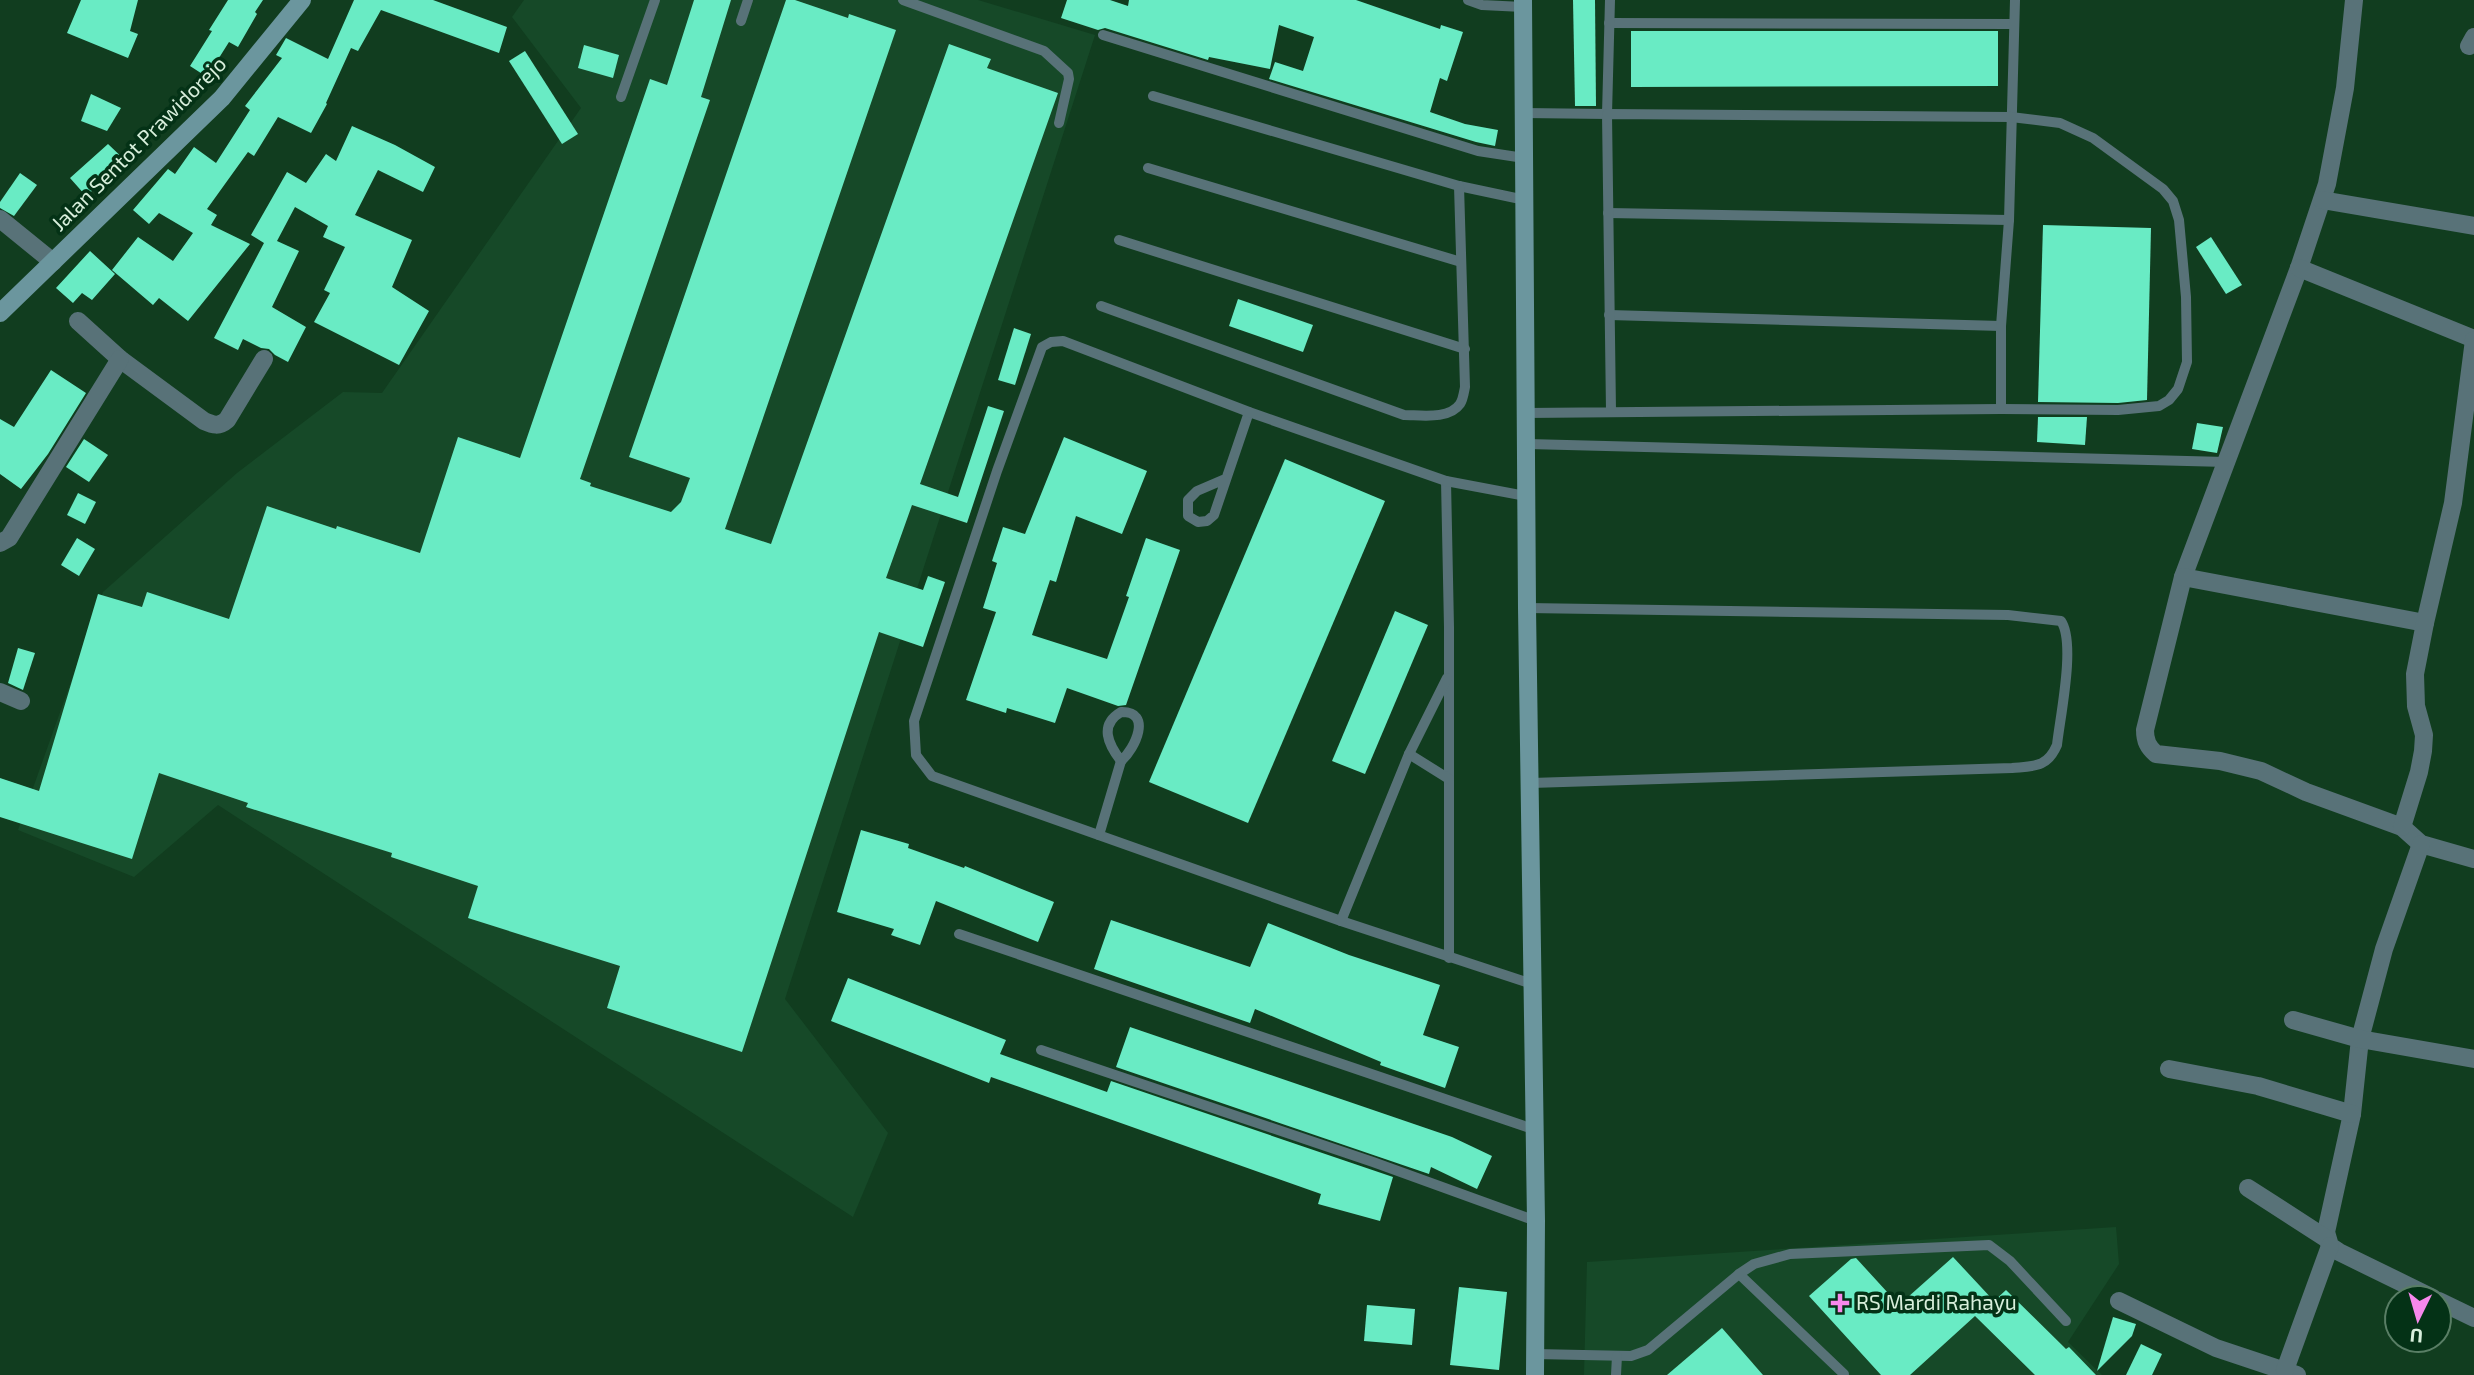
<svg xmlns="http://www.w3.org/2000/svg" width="2474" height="1375" viewBox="0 0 2474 1375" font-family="'Exo 2',sans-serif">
  <rect width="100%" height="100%" fill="#113d1f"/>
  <g fill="#164928">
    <polygon points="524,0 978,0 1095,35 785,999 888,1133 853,1217 218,805 134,877 18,830 103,592 237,473 343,392 382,393 581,108 512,17"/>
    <polygon points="2116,1227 2119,1264 2068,1342 2102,1375 1584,1375 1587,1262"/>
  </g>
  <g fill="#69ebc4">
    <polygon points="81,0 138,0 130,31 138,34 128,58 67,33"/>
    <polygon points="228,0 263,0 255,12 257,14 238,47 229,42 207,77 190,66 212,31 209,30"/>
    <polygon points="354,0 433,0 507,27 499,53 381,10 358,51 351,48 326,103 327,104 311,133 278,117 254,156 248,152 207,209 217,215 211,225 250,244 188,321 159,298 153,305 112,270 138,237 173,261 193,233 159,213 149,224 133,210 168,169 175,174 194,147 216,163 250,110 245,106 282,58 276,55 286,38 328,59"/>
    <polygon points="694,0 731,0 701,97 710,100 580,479 591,483 590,486 671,512 681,502 690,478 629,457 786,0 795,0 848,18 849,14 896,30 725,529 771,544 949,44 991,59 987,68 1058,93 920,484 958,497 988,406 1004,411 967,523 912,505 886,578 923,590 928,576 945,582 923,647 879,632 742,1052 607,1008 620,966 468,918 478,886 391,857 392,853 246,807 248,803 159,773 132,859 0,817 0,778 39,791 98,594 142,607 147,592 229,619 267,506 336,529 337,526 420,553 458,437 520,458 650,79 667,85"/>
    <polygon points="1067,0 1110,0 1128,6 1129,0 1356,0 1440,29 1441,25 1463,32 1447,81 1440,78 1430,112 1465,124 1498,130 1495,146 1476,142 1269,79 1275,62 1303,71 1314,37 1279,25 1270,69 1209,57 1208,60 1105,28 1098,30 1061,18"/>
    <polygon points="1573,0 1595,0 1596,106 1575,106"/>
    <polygon points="1631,31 1998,31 1998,86 1631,87"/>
    <polygon points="584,45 619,55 613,78 578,68"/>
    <polygon points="525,51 578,134 562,144 509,61"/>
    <polygon points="91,94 121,108 107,131 81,121"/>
    <polygon points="352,126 395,145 435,167 423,192 378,170 355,215 412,240 392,287 429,311 399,365 314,322 330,293 324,290 345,247 323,237 328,226 295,207 277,241 299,251 272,307 306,327 288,362 275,355 269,349 261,348 243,339 238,350 214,338 264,243 251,235 287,172 306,183 326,154 336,161"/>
    <polygon points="108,144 128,163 109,182 106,179 86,196 70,178"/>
    <polygon points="20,173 37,185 14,216 0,208 0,202"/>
    <polygon points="2043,225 2151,228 2147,400 2118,403 2038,402"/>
    <polygon points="2211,237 2242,285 2226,294 2196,247"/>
    <polygon points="90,251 115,274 92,300 82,293 73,303 56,288"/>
    <polygon points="1238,299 1313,325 1303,352 1229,326"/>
    <polygon points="1014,328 1031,334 1015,385 998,380"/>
    <polygon points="51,370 86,393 48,454 21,489 0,474 0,419 14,427"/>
    <polygon points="2038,417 2087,417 2085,445 2037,442"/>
    <polygon points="2197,423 2223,427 2217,453 2192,449"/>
    <polygon points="1064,437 1147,471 1122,534 1076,516 1056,582 1050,580 1032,635 1107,659 1129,597 1126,596 1146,538 1180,550 1126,705 1118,706 1067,688 1055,723 1007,708 1006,713 966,700 996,612 983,608 997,563 992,561 1003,527 1025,534"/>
    <polygon points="84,439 108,455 89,482 66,467"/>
    <polygon points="1285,459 1385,501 1248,823 1149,782"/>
    <polygon points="78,493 96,502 85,524 67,515"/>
    <polygon points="77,538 95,549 79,576 61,565"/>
    <polygon points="1395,611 1428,625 1365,774 1332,761"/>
    <polygon points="18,648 35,653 23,690 8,683"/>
    <polygon points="861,830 909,844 908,848 964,868 965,866 1054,902 1038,942 936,901 920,945 891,935 894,929 837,912"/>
    <polygon points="1111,920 1250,967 1268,923 1349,955 1440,985 1423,1035 1459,1047 1445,1088 1380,1065 1381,1062 1255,1009 1250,1023 1094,969"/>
    <polygon points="848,978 1006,1040 1000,1054 1107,1092 1111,1081 1393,1177 1380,1221 1318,1204 1321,1194 991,1077 989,1083 831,1021"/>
    <polygon points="1130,1027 1452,1137 1492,1156 1477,1189 1431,1167 1429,1174 1116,1067"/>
    <polygon points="1953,1257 1994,1301 2006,1290 2066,1349 2069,1347 2096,1375 2035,1375 1975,1316 1910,1375 1881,1375 1809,1296 1851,1259 1856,1258 1899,1305"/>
    <polygon points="1459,1287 1507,1292 1499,1370 1450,1365"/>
    <polygon points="1367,1305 1415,1309 1412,1345 1364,1341"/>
    <polygon points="2113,1317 2136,1324 2132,1336 2097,1371"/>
    <polygon points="1722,1328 1763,1375 1667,1375"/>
    <polygon points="2141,1344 2162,1354 2152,1375 2126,1375"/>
  </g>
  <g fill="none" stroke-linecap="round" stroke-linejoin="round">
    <g stroke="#587278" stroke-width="10">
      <polyline points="903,0 1044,51 1068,73 1069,79 1059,123"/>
      <polyline points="1468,0 1482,5 1523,7"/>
      <polyline points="741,21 748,0"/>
      <polyline points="1609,23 2014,24"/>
      <polyline points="1103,35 1478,151 1524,158"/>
      <polyline points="1153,96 1459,186 1525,200"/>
      <polyline points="621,97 655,0"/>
      <polyline points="1524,113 1607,114 1610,0"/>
      <polyline points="1148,168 1461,262"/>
      <polyline points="1608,213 2009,220"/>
      <polyline points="1119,240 1465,349"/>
      <path d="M1101,306L1404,415C1420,415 1449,420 1460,404C1463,400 1464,392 1465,387L1459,186"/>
      <polyline points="1609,315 2001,326"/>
      <polyline points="2001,409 2001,326 2009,220 2015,0"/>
      <polyline points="1526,413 2001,409 2118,410 2159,406 2169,400 2178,389 2187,362 2186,297 2179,220 2173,201 2163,189 2093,138 2060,123 2011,117 1607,114 1611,411"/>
      <polyline points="1528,444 2226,462"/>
      <polyline points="1225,479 1197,491 1188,500 1188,516 1198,522 1207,521 1214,515 1249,412"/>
      <polyline points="1446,481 1449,627 1449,958"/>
      <polyline points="1526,496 1446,481 1249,412 1063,341 1051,342 1042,347 997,471 914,721 916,755 932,776 1341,921 1532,984"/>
      <path d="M1527,608L2008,615L2061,621C2076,643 2060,717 2057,745C2047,768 2034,766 2012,768L1531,783"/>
      <path d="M1121,712C1153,711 1135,749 1121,761C1108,744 1099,725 1121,712Z"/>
      <polyline points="1409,754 1449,779"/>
      <polyline points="1099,835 1121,761"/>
      <polyline points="1341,921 1409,754 1447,678"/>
      <polyline points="959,934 1533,1129"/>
      <polyline points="1041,1050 1373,1162 1536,1221"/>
      <polyline points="1739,1274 1844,1374"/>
      <polyline points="1535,1354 1631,1356 1648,1350 1739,1274 1754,1264 1790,1254 1989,1245 2010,1261 2066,1321"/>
      <polyline points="1616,1375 1617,1356"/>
    </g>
    <g stroke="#587278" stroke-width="18">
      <path d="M2354,0L2345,88L2327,184L2299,268L2183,577L2145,730C2145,741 2148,747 2156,754L2220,761L2261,771L2306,792L2402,827L2421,844L2474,859"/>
      <polyline points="2469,46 2474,37"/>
      <polyline points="2322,200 2474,226"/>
      <polyline points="0,219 53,262"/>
      <polyline points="2299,268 2474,339"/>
      <path d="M78,321L120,359L204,421C213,425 219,427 227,420L264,359"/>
      <polyline points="0,543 9,538 120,359"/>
      <polyline points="2183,577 2425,623"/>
      <polyline points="0,692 21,701"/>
      <polyline points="2402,827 2419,772 2423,751 2424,735 2416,706 2415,674 2425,623 2453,503 2474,340"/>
      <polyline points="2421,844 2384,949 2360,1039 2352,1114 2326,1232 2330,1246 2339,1252 2433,1298"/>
      <polyline points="2293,1020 2360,1039 2474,1059"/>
      <polyline points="2169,1069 2258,1086 2352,1114"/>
      <polyline points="2248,1188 2327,1239"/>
      <polyline points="2119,1301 2216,1348 2297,1375"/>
      <polyline points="2439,1301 2474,1318"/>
      <polyline points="2285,1370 2330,1246"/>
    </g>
    <g stroke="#6b969e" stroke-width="18">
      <polyline points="1523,0 1527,608 1536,1221 1535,1375"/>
      <polyline points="0,313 222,98 302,0"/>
    </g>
  </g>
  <path fill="#f788ec" stroke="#043216" stroke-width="2.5" d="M1836.5 1292.5h7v7h7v7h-7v7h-7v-7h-7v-7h7z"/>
  <g text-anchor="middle" stroke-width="7" stroke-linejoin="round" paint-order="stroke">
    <g font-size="21" fill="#d8efdc" stroke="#043216">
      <text transform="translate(139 144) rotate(-45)" y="7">Jalan Sentot Prawidorejo</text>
    </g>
    <g font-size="21" fill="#d8efdc" stroke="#043216" text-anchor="start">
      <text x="1856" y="1310">RS Mardi Rahayu</text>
    </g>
  </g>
  <g transform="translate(2418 1319) rotate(185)"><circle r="33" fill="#043216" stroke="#597e65" stroke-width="2"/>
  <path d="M0-5L12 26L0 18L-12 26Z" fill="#f788ec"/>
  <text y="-10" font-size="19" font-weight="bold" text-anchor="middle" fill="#d8efdc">U</text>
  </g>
</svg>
